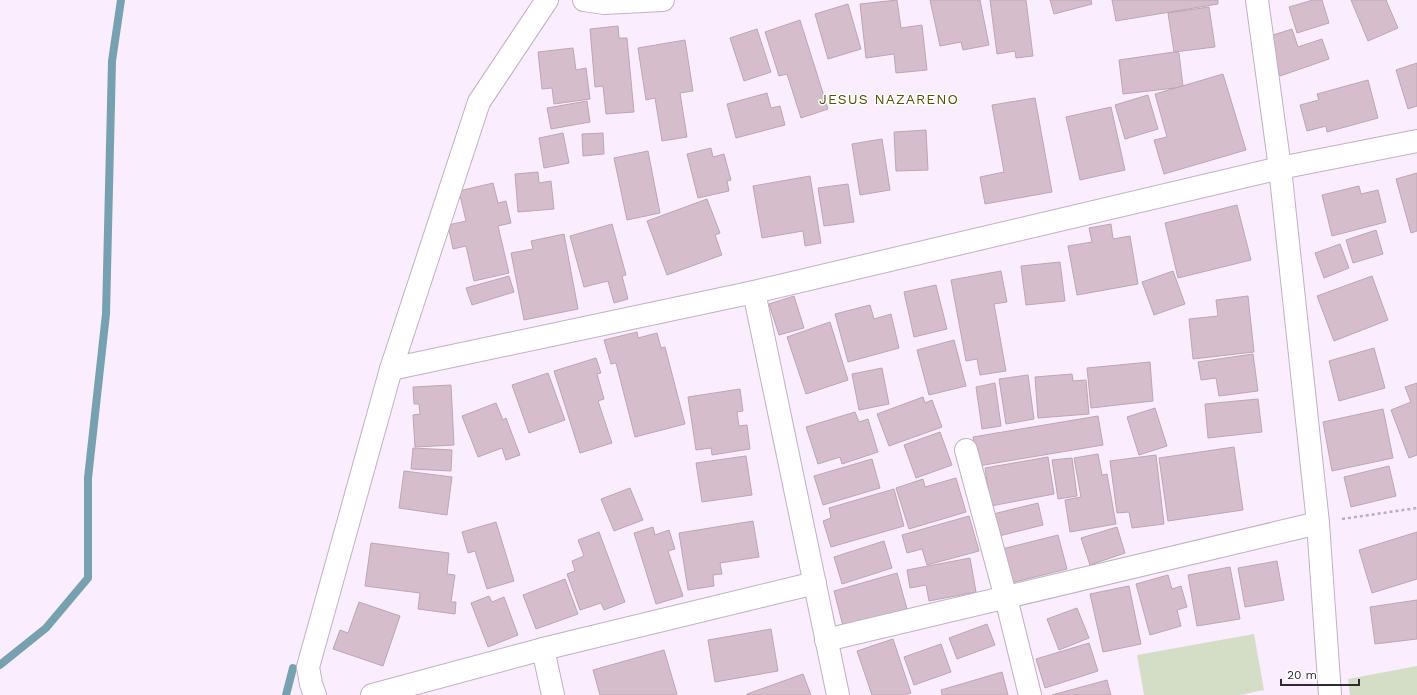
<svg xmlns="http://www.w3.org/2000/svg" width="1417" height="695" viewBox="0 0 1417 695" font-family="'Work Sans',sans-serif">
  <rect width="100%" height="100%" fill="#faedfe"/>
  <g fill="#d4dec7">
    <polygon points="1254,634 1264,690 1240,695 1144,695 1137,655"/>
    <polygon points="1417,666 1417,695 1350,695 1348,679"/>
  </g>
  <g fill="none" stroke-linecap="round" stroke-linejoin="round">
    <g stroke="#77a1b0" stroke-width="8">
      <polyline points="0,665 46,628 88,578 88,478 106,314 112,61 121,0"/>
      <polyline points="286,695 293,668"/>
    </g>
  </g>
  <g fill="#d5bdcb" stroke="#bda5b4">
    <polygon points="897,0 901,28 922,25 927,70 896,73 894,54 866,58 860,4"/>
    <polygon points="930,0 980,0 989,45 963,50 961,42 940,46"/>
    <polygon points="990,0 1026,0 1033,56 1016,58 1015,51 997,54"/>
    <polygon points="1050,0 1091,0 1092,4 1054,14"/>
    <polygon points="1112,0 1218,0 1218,4 1116,21"/>
    <polygon points="1313,0 1322,0 1329,23 1297,33 1289,7"/>
    <polygon points="1351,0 1386,0 1398,28 1368,41"/>
    <polygon points="848,4 861,49 828,59 815,14"/>
    <polygon points="1209,7 1215,47 1174,52 1168,13"/>
    <polygon points="800,20 828,109 801,118 787,74 779,76 765,32"/>
    <polygon points="618,26 619,38 627,38 634,112 606,114 603,86 595,87 590,29"/>
    <polygon points="757,29 771,72 744,81 730,38"/>
    <polygon points="1292,29 1298,47 1322,39 1329,59 1280,76 1267,37"/>
    <polygon points="685,40 693,91 680,93 687,137 662,141 655,98 646,100 638,48"/>
    <polygon points="573,48 576,70 586,68 590,99 554,104 552,88 542,89 538,52"/>
    <polygon points="1174,52 1179,53 1183,87 1123,94 1119,60"/>
    <polygon points="1417,63 1417,106 1408,109 1396,70"/>
    <polygon points="1223,74 1246,150 1164,174 1154,140 1167,137 1155,94"/>
    <polygon points="1368,80 1378,118 1327,132 1326,126 1307,131 1300,105 1319,100 1317,94"/>
    <polygon points="767,93 771,108 780,106 785,125 736,138 727,104"/>
    <polygon points="1148,95 1158,129 1125,139 1115,105"/>
    <polygon points="1035,98 1052,192 985,204 980,177 1004,172 992,105"/>
    <polygon points="587,101 590,122 551,129 547,108"/>
    <polygon points="1111,107 1125,170 1080,180 1066,117"/>
    <polygon points="926,130 928,170 896,171 894,132"/>
    <polygon points="563,133 569,163 544,168 539,138"/>
    <polygon points="603,133 604,154 583,156 582,134"/>
    <polygon points="882,139 890,190 860,195 852,144"/>
    <polygon points="711,148 713,157 724,154 731,180 727,181 729,191 698,198 687,154"/>
    <polygon points="648,151 660,213 627,220 614,158"/>
    <polygon points="538,172 539,183 551,181 554,209 518,212 515,174"/>
    <polygon points="1417,173 1417,231 1411,233 1396,179"/>
    <polygon points="810,176 821,243 805,246 803,231 762,238 753,186"/>
    <polygon points="493,183 498,203 506,201 511,223 498,226 509,273 474,281 466,246 453,249 448,225 466,221 459,191"/>
    <polygon points="848,184 854,222 824,226 818,188"/>
    <polygon points="1359,186 1361,194 1378,190 1386,222 1332,236 1322,195"/>
    <polygon points="707,199 720,233 715,235 722,255 667,275 647,221"/>
    <polygon points="1237,205 1251,260 1178,278 1165,223"/>
    <polygon points="612,224 626,275 622,276 628,299 614,303 608,281 584,287 570,236"/>
    <polygon points="1111,224 1113,239 1130,236 1138,284 1077,295 1068,246 1092,242 1089,228"/>
    <polygon points="1376,230 1383,254 1353,263 1346,240"/>
    <polygon points="564,234 578,309 524,320 511,253 533,249 531,241"/>
    <polygon points="1340,244 1349,268 1324,278 1315,253"/>
    <polygon points="1060,262 1065,301 1026,305 1021,266"/>
    <polygon points="1001,271 1007,302 994,304 1006,371 980,375 977,359 966,361 951,280"/>
    <polygon points="1173,271 1185,304 1154,315 1142,282"/>
    <polygon points="509,276 514,292 472,305 466,288"/>
    <polygon points="1372,276 1388,320 1334,341 1317,296"/>
    <polygon points="936,285 947,329 914,337 904,292"/>
    <polygon points="794,296 804,328 779,335 769,304"/>
    <polygon points="1248,296 1254,352 1193,359 1189,319 1218,316 1216,300"/>
    <polygon points="870,305 874,319 891,314 899,348 848,362 835,314"/>
    <polygon points="830,322 848,380 806,394 787,337"/>
    <polygon points="637,332 638,338 657,333 661,348 665,347 685,424 635,437 616,363 611,364 604,340"/>
    <polygon points="954,340 966,386 929,395 917,350"/>
    <polygon points="1374,348 1385,388 1339,401 1329,361"/>
    <polygon points="1253,354 1258,391 1219,396 1216,378 1201,380 1198,362"/>
    <polygon points="596,358 601,373 597,374 604,399 598,401 612,443 580,453 554,371"/>
    <polygon points="1150,362 1153,401 1091,408 1087,368"/>
    <polygon points="882,368 889,404 859,410 852,374"/>
    <polygon points="548,373 565,420 529,433 512,385"/>
    <polygon points="1072,374 1073,381 1086,380 1089,414 1038,418 1035,377"/>
    <polygon points="1028,375 1034,419 1006,424 999,379"/>
    <polygon points="995,383 1001,426 982,429 976,387"/>
    <polygon points="1417,383 1417,455 1409,458 1391,410 1411,402 1405,387"/>
    <polygon points="451,385 454,445 415,447 413,415 420,414 419,404 414,404 413,387"/>
    <polygon points="740,389 743,411 737,412 739,426 747,425 750,449 712,455 711,448 696,450 688,397"/>
    <polygon points="923,397 925,403 932,400 942,427 889,446 877,414"/>
    <polygon points="1258,399 1262,432 1208,438 1205,404"/>
    <polygon points="496,403 503,420 506,418 520,455 506,460 502,448 478,457 462,416"/>
    <polygon points="1155,408 1167,446 1139,455 1127,417"/>
    <polygon points="1383,409 1393,458 1332,471 1323,422"/>
    <polygon points="855,412 859,422 868,419 878,452 842,464 840,457 818,464 806,427"/>
    <polygon points="1098,416 1103,445 978,466 973,437"/>
    <polygon points="940,432 952,465 916,478 904,445"/>
    <polygon points="1234,447 1243,510 1168,521 1159,458"/>
    <polygon points="413,448 452,450 451,471 411,469"/>
    <polygon points="1098,454 1102,475 1107,474 1116,524 1070,532 1065,500 1081,497 1074,458"/>
    <polygon points="1156,455 1164,524 1132,528 1129,512 1117,513 1110,461"/>
    <polygon points="746,456 752,495 702,502 696,463"/>
    <polygon points="1048,457 1054,494 991,506 985,468"/>
    <polygon points="1072,458 1077,496 1058,499 1052,460"/>
    <polygon points="872,459 880,488 823,505 814,476"/>
    <polygon points="1389,466 1396,496 1351,507 1344,477"/>
    <polygon points="404,471 452,477 447,515 399,508"/>
    <polygon points="956,478 966,512 909,529 896,488 923,479 925,487"/>
    <polygon points="630,488 643,520 614,531 601,499"/>
    <polygon points="894,489 904,526 831,547 823,521 831,518 829,508"/>
    <polygon points="1038,503 1043,525 999,536 993,514"/>
    <polygon points="969,516 979,551 927,565 922,549 907,553 902,535"/>
    <polygon points="753,521 759,557 720,563 722,574 713,575 714,586 688,590 679,533"/>
    <polygon points="496,522 514,581 487,589 475,551 468,553 462,532"/>
    <polygon points="653,527 655,535 669,530 675,549 668,551 683,596 656,604 634,533"/>
    <polygon points="1117,527 1125,553 1090,565 1081,538"/>
    <polygon points="599,532 625,602 604,610 601,603 580,610 567,574 575,571 572,561 584,556 578,540"/>
    <polygon points="1417,532 1417,579 1372,593 1359,550"/>
    <polygon points="1058,535 1067,569 1011,583 1002,549"/>
    <polygon points="884,541 892,568 842,584 834,557"/>
    <polygon points="371,543 449,553 447,574 455,575 451,602 456,602 455,614 418,609 420,593 365,586"/>
    <polygon points="970,558 976,592 929,601 926,585 910,588 907,570"/>
    <polygon points="1277,561 1284,600 1245,607 1238,568"/>
    <polygon points="1230,567 1240,619 1197,626 1188,575"/>
    <polygon points="897,573 907,609 843,626 834,591"/>
    <polygon points="1168,575 1172,589 1181,586 1187,607 1177,610 1181,626 1150,635 1136,584"/>
    <polygon points="565,579 578,614 536,629 523,595"/>
    <polygon points="1129,586 1141,644 1103,652 1090,594"/>
    <polygon points="489,596 492,602 504,597 518,635 488,647 471,603"/>
    <polygon points="1417,600 1417,639 1375,644 1370,607"/>
    <polygon points="359,602 400,616 383,666 333,649 340,630 348,633"/>
    <polygon points="1077,608 1089,638 1059,650 1047,619"/>
    <polygon points="987,624 995,645 957,659 949,638"/>
    <polygon points="771,629 778,671 715,682 708,640"/>
    <polygon points="893,639 911,693 904,695 872,695 857,651"/>
    <polygon points="1089,643 1098,671 1045,688 1036,659"/>
    <polygon points="941,644 951,672 914,685 904,657"/>
    <polygon points="664,650 677,694 672,695 600,695 593,670"/>
    <polygon points="1002,672 1008,695 942,695 941,690"/>
    <polygon points="803,674 811,695 747,695 747,694"/>
    <polygon points="1107,680 1111,695 1052,695"/>
  </g>
  <g fill="none" stroke-linecap="round" stroke-linejoin="round">
    <defs>
      <g id="minor">
        <polyline points="584,0 604,3 663,0"/>
        <polyline points="754,292 838,695"/>
        <polyline points="391,369 754,292 1280,168 1417,141"/>
        <polyline points="966,450 1006,598 1030,695"/>
        <polyline points="826,640 1318,523"/>
        <polyline points="543,649 553,695"/>
        <polyline points="315,695 311,684 308,667 391,369 479,102 547,0"/>
        <polyline points="372,695 543,649 815,583"/>
      </g>
      <polyline id="tertiary" points="1257,0 1280,168 1318,523 1330,695"/>
    </defs>
    <use href="#minor" stroke="#c0b0c4" stroke-width="24"/>
    <use href="#tertiary" stroke="#c0b0c4" stroke-width="24"/>
    <polyline stroke="#b9aebc" stroke-width="2.5" stroke-dasharray="3 3" stroke-linecap="butt" points="1342,519 1417,508"/>
    <use href="#minor" stroke="#fff" stroke-width="22"/>
    <use href="#tertiary" stroke="#fff" stroke-width="22"/>
  </g>
  <g text-anchor="middle" stroke-width="3" stroke-linejoin="round" paint-order="stroke">
    <g font-size="14" letter-spacing="1" fill="#4f5600" stroke="#fff">
      <text x="889" y="104">JESUS NAZARENO</text>
    </g>
  </g>
  <path d="M1281 679v6h78v-6" fill="none" stroke="#2f2931" stroke-width="2"/>
  <text x="1287" y="679" font-size="12" fill="#2f2931" stroke="#ffffff" stroke-width="3" paint-order="stroke">20 m</text>
</svg>
